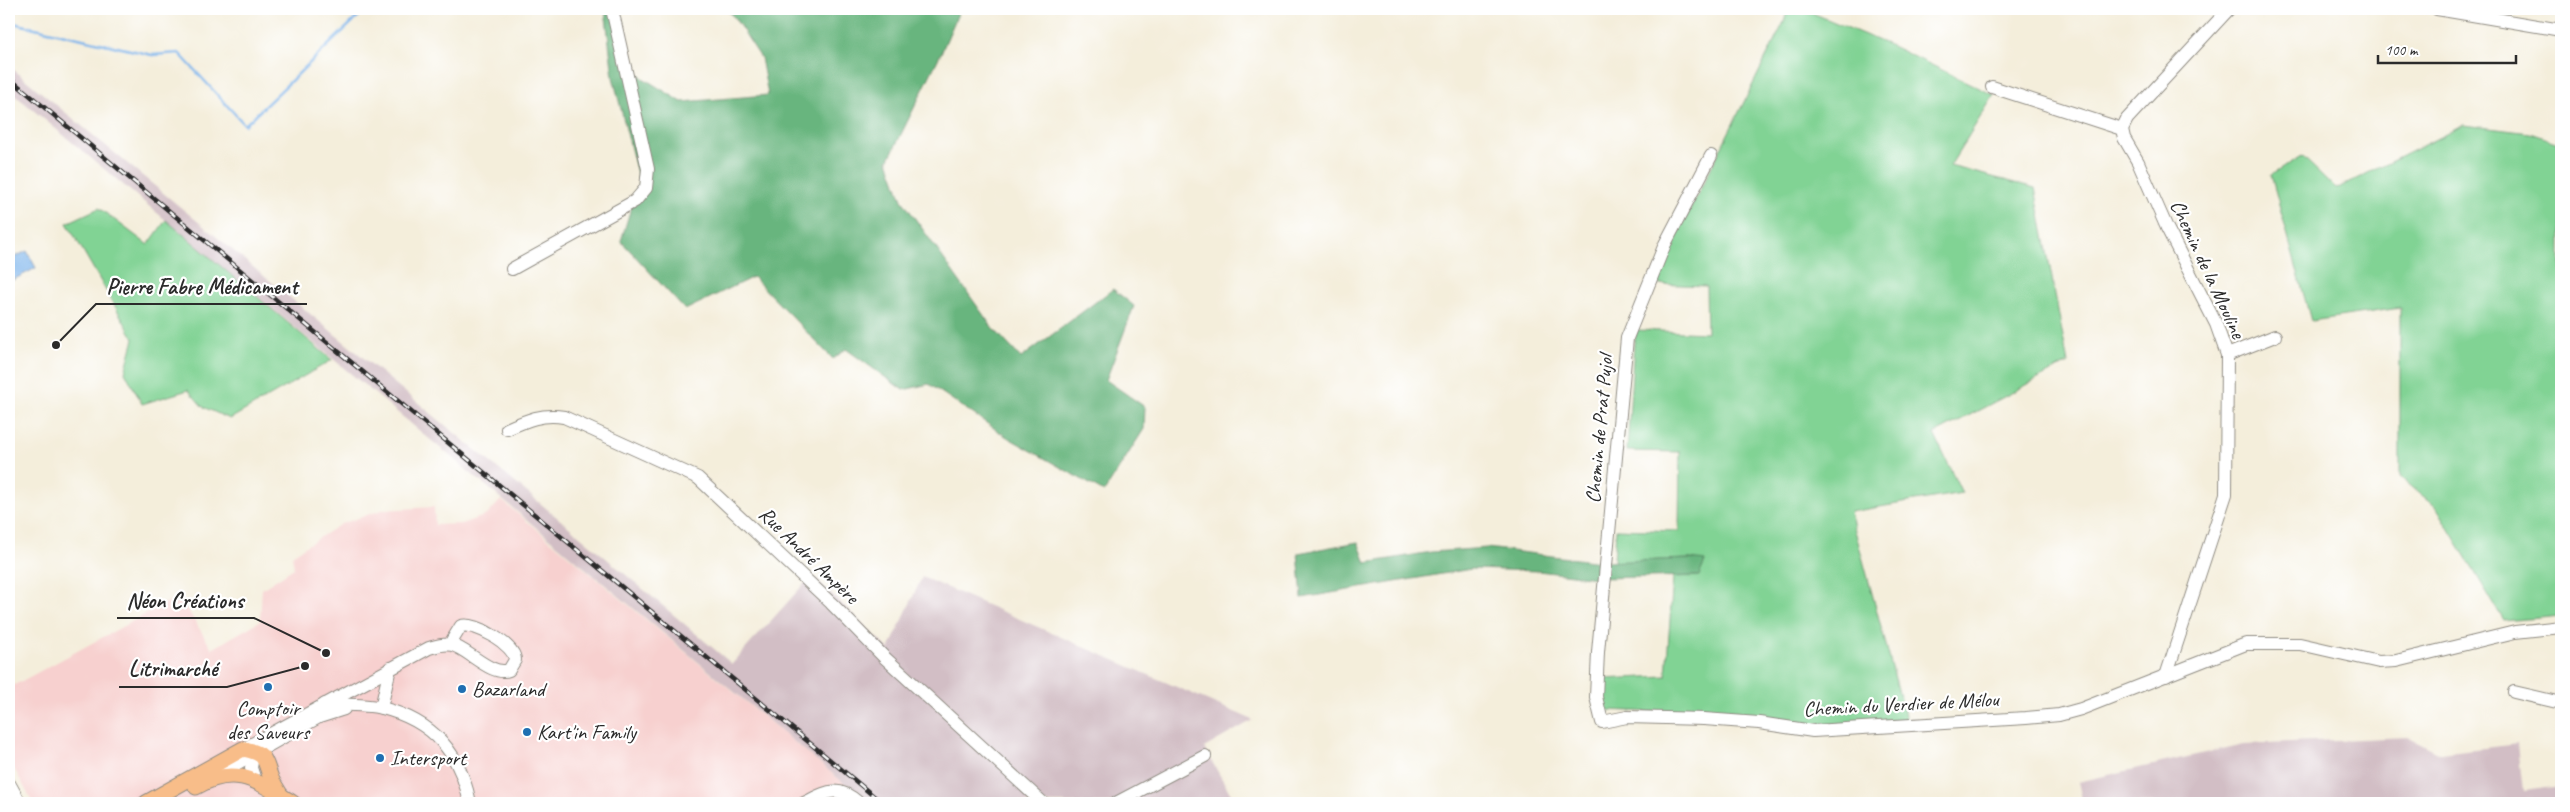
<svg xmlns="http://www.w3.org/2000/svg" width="2570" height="812" viewBox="0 0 2570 812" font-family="Caveat,sans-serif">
  <rect width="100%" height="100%" fill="#fff"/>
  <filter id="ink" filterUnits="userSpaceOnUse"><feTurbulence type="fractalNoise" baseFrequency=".02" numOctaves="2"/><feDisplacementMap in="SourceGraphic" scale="10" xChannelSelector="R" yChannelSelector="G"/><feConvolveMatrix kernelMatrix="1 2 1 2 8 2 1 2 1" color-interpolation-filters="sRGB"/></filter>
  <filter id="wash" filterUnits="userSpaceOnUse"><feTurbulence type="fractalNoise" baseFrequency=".0096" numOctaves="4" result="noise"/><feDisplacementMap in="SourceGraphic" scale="20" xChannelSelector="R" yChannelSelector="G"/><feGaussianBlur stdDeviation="1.12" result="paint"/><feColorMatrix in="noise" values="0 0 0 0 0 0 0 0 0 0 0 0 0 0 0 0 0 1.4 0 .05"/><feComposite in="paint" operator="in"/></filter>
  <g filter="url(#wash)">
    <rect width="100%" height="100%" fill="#f4eedb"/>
    <polygon fill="#f7d0cf" points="501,500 868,803 33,803 9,759 9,688 179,596 212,649 260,621 262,589 294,568 292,555 341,524 382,510 434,507 435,525 461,524 487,515"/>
    <g fill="#d2bec5">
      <polygon points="9,66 581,537 732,664 812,575 889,649 922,577 1253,720 1204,748 1236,803 868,803 9,90"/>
      <polygon points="2409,737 2440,753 2518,744 2523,791 2561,786 2561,803 2083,803 2078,782 2244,744"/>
    </g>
    <g fill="#81d394" stroke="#567f60">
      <polygon points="1788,9 1803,9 1894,47 1994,95 1950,166 2035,188 2068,363 1934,434 1962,493 1850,512 1906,719 1832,726 1796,723 1760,716 1605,710 1602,701 1602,679 1666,676 1673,577 1698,576 1705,562 1690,559 1614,562 1616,529 1679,531 1680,452 1627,451 1634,343 1637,330 1707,333 1706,286 1655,284 1663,264 1784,22"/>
      <polygon points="2464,125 2530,133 2561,144 2561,616 2504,621 2435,506 2400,477 2400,308 2311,321 2271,175 2302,156 2336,189"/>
      <polygon points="99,208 148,245 166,220 332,360 230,419 203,407 188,390 142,404 125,372 134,339 67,223"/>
    </g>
    <g fill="#68b57e" stroke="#4a7054">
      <polygon points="605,9 619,9 627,62 643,78 682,102 768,95 761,58 734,17 725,9 960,9 941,53 888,161 902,200 992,327 1021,358 1113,289 1134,306 1106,380 1145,407 1144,429 1104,492 1007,437 929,384 903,390 846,349 833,359 753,277 685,310 621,241 639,181 613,77"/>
      <polygon points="1358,542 1366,563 1431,552 1487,548 1601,562 1690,559 1705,561 1699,576 1597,578 1538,571 1471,569 1302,598 1298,553"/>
    </g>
    <polygon fill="#7bb4eb" stroke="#53708b" points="27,251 36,268 9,282 9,260"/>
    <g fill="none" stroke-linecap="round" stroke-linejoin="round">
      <polyline stroke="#7bb4eb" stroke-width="2.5" points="9,22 152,55 179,53 245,125 366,9"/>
    </g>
  </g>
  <g filter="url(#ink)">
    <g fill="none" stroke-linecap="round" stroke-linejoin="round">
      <defs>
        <g id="minor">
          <polyline points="2437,9 2561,30"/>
          <polyline points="1992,87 2122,129"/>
          <polyline points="1711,156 1665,244 1627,338 1598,652 1596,697 1602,722 1627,717 1704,719 1759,723 1813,731 2026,718 2059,715 2081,709 2246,644 2300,644 2379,662 2396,661 2515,632 2561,627"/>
          <polyline points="512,269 635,201 646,188 648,169 612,9"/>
          <polyline points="2227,355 2275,336"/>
          <path d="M507,429C527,420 543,413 564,417L698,478L831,603L884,657L1043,803"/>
          <polyline points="2166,676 2226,494 2227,355 2216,324 2167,228 2138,162 2124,138 2122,129 2127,119 2229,9"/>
          <polyline points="2514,692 2561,703"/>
          <path d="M325,704C343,705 365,704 382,708C433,721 460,752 470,803"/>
          <polyline points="381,708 390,668"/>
          <path d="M243,749L429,648C436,646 444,643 452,645C468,649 492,677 509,670L515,660C515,645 475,622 461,626L450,644"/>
          <polyline points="254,749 251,768 255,780"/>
          <polyline points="213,777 319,717 344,709"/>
          <polyline points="9,783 20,803"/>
          <path d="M804,803C827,792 837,784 859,803"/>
          <polyline points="1116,803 1205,756"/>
        </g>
        <g id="major">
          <path d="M196,787C236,763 258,782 293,803"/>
          <path d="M146,803L243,749C267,753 264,760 271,778C274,785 278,790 281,796"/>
        </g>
      </defs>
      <use href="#minor" stroke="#908c83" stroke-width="14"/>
      <use href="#major" stroke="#908c83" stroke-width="17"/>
      <use href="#minor" stroke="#fff" stroke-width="12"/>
      <use href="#major" stroke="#f8bd89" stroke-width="15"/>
      <defs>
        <polyline id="rail" points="9,78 882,803"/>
      </defs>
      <use href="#rail" stroke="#2b2b2b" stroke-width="4.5"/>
      <use href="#rail" stroke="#fff" stroke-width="2.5" stroke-dasharray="8" stroke-linecap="butt"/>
    </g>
  </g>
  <g fill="#1f6fb2" stroke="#fff" stroke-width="2">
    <circle cx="268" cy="687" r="5"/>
    <circle cx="462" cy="689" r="5"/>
    <circle cx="527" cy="732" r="5"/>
    <circle cx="380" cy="758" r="5"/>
  </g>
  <g text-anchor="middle" stroke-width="4.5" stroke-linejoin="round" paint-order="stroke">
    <g font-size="21" fill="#2b2b2b" stroke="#fff">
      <text transform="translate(2208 269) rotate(65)" y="7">Chemin de la Mouline</text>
      <text transform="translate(1599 429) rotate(-85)" y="7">Chemin de Prat Pujol</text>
      <text transform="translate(809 555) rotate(44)" y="7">Rue André Ampère</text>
      <text transform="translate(1901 704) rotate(-3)" y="7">Chemin du Verdier de Mélou</text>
    </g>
    <g font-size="21" fill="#2b2b2b" stroke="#fff" text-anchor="start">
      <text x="472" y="696">Bazarland</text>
      <text x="268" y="715" text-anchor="middle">Comptoir<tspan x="268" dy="24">des Saveurs</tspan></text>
      <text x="537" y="739">Kart'in Family</text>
      <text x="390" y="765">Intersport</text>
    </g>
  </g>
  <path fill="none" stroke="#2b2b2b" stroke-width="2" d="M56 345L96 304H307M326 653L254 618H117M305 666L227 687H119"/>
  <g fill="#2b2b2b" stroke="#fff" stroke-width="2">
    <circle cx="56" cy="345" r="5"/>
    <circle cx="326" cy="653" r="5"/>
    <circle cx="305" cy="666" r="5"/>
  </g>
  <g font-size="22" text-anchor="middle" font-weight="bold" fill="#2b2b2b" stroke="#fff" stroke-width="4.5" stroke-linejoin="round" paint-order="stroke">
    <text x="202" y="294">Pierre Fabre Médicament</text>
    <text x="185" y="608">Néon Créations</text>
    <text x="173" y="676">Litrimarché</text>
  </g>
  <rect width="2570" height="812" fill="none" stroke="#fff" stroke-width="30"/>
  <path d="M2378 55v8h138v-8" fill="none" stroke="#2b2b2b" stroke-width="2.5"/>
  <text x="2385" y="55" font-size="15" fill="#2b2b2b" stroke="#ffffff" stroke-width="4" paint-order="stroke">100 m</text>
</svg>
